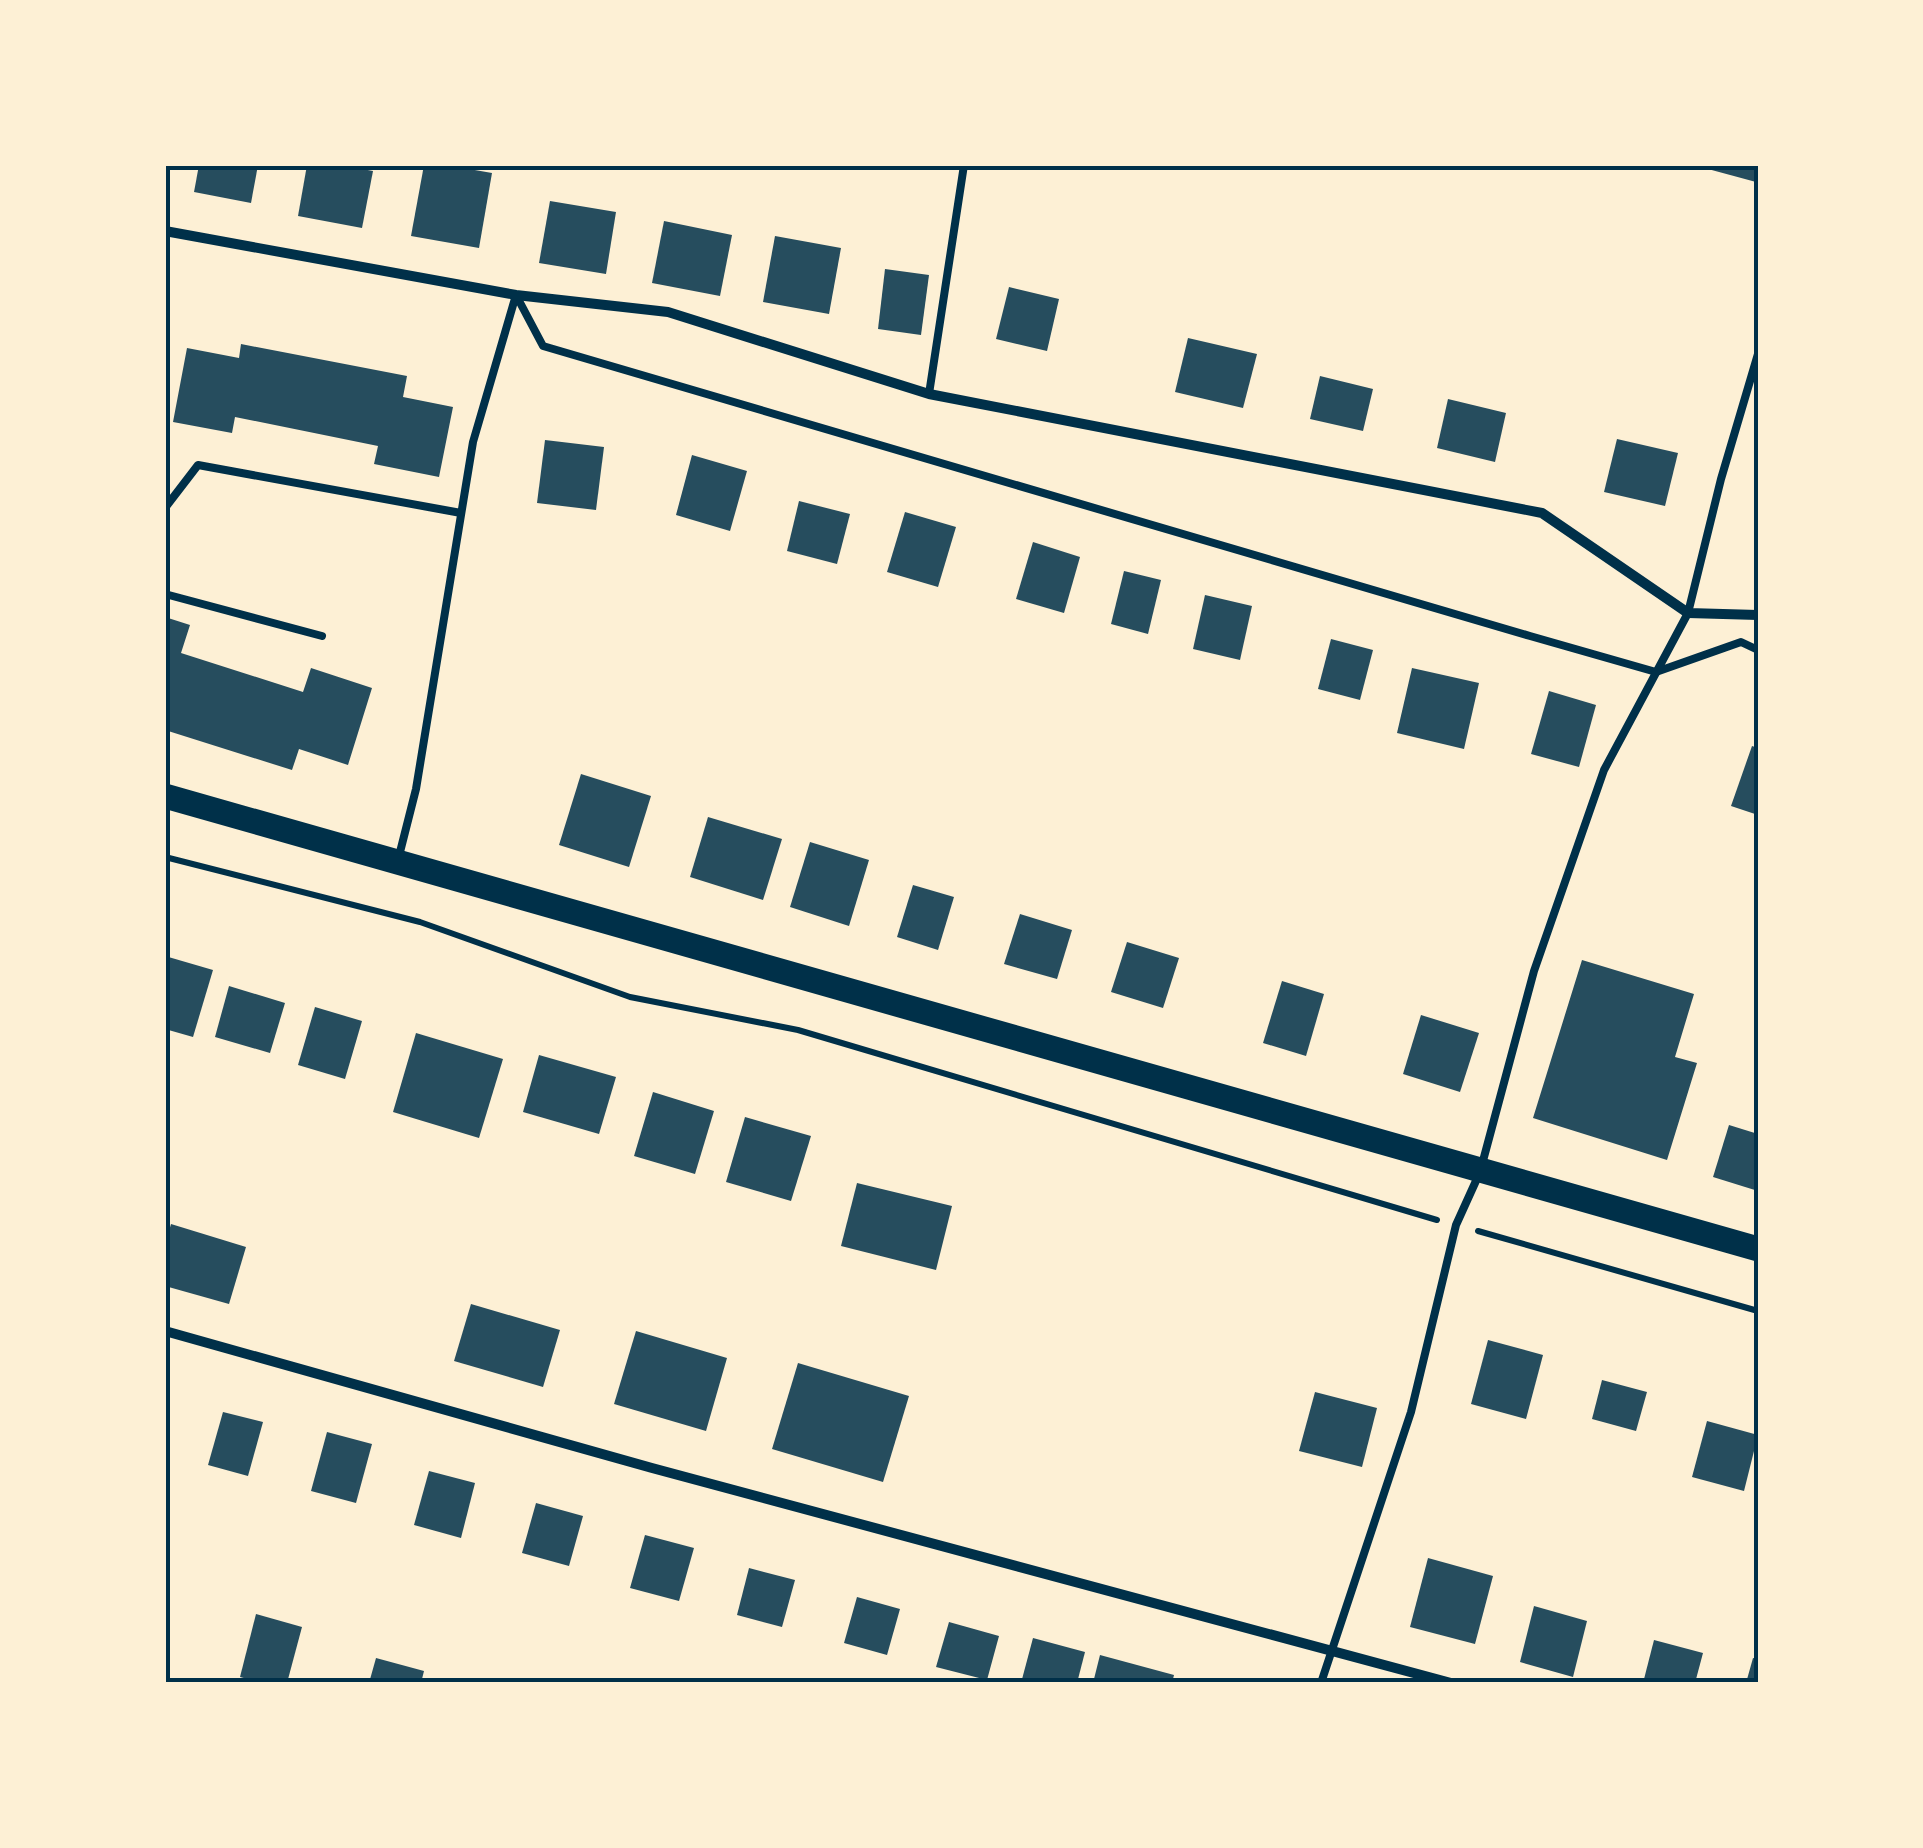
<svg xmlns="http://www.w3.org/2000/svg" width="1923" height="1848" viewBox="0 0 1923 1848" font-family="'Exo 2',sans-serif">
  <rect width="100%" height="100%" fill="#fdf0d5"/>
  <g fill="#264d5e">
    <polygon points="199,165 258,165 251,203 194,192"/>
    <polygon points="307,165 341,165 373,171 362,228 298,216"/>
    <polygon points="424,165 446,165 492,173 479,248 411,236"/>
    <polygon points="1709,165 1758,165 1758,174 1756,182 1708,169"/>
    <polygon points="550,201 616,212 606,274 539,263"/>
    <polygon points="664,221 732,235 720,296 652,283"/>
    <polygon points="775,236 841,248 829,314 763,302"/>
    <polygon points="885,269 929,275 921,335 878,329"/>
    <polygon points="1009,287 1059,299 1047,351 996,339"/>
    <polygon points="1188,338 1257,354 1243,408 1175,392"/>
    <polygon points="241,344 407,376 403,397 453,407 439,477 374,464 378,446 235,417 232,433 173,422 187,348 239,358"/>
    <polygon points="1320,376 1373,389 1363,431 1310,419"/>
    <polygon points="1448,399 1506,413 1495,462 1437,448"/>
    <polygon points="1617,439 1678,453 1665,506 1604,492"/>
    <polygon points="545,440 604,447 596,510 537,503"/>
    <polygon points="692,455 747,471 730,531 676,515"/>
    <polygon points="799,501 850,514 837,564 787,551"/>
    <polygon points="905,512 956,527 938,587 887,572"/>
    <polygon points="1033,542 1080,557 1064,613 1016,599"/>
    <polygon points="1124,571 1161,580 1148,634 1111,624"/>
    <polygon points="1205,595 1252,606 1240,660 1193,649"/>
    <polygon points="165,617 190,625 181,653 303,692 311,668 372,688 348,765 299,749 292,770 165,730"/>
    <polygon points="1331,639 1373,650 1360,700 1318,689"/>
    <polygon points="1412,668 1479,683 1464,749 1397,733"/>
    <polygon points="1549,691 1596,705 1579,767 1531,754"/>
    <polygon points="1752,746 1758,748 1758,815 1731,806"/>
    <polygon points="581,774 651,796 629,867 559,845"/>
    <polygon points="708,817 782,839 763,900 690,877"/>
    <polygon points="810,842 869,860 849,926 790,907"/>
    <polygon points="913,885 954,897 938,950 897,937"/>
    <polygon points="1020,914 1072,930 1057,979 1004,964"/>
    <polygon points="1127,942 1179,958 1163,1008 1111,992"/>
    <polygon points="165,956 213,970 193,1037 165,1029"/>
    <polygon points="1582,960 1694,994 1675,1057 1697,1063 1667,1160 1533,1118"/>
    <polygon points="1282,981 1324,994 1306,1056 1263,1043"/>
    <polygon points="229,986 285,1003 270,1053 215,1037"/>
    <polygon points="315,1007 362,1021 345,1079 298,1065"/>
    <polygon points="1421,1015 1479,1033 1460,1092 1403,1074"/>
    <polygon points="416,1033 503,1059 479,1138 393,1112"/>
    <polygon points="539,1055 616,1077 599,1134 523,1112"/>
    <polygon points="653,1092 714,1111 695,1174 634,1156"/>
    <polygon points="745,1117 811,1136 791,1201 726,1182"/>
    <polygon points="1729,1125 1758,1134 1758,1191 1713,1177"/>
    <polygon points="857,1183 952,1206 936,1270 841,1246"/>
    <polygon points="171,1224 246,1247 229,1304 165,1286 165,1245"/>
    <polygon points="471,1304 560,1330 543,1387 454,1361"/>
    <polygon points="636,1331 727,1358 706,1431 614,1404"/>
    <polygon points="1488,1340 1543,1355 1526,1419 1471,1404"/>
    <polygon points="798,1363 909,1396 883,1482 772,1449"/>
    <polygon points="1602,1380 1647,1392 1636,1431 1592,1419"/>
    <polygon points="1315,1392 1377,1408 1362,1467 1299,1451"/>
    <polygon points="223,1412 263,1422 248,1476 208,1465"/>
    <polygon points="1707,1421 1758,1435 1744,1491 1692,1477"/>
    <polygon points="327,1432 372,1444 356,1503 311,1491"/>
    <polygon points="429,1471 475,1483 461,1538 414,1525"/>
    <polygon points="536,1503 583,1516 569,1566 522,1553"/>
    <polygon points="645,1535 694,1548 679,1601 630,1588"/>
    <polygon points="1428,1558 1493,1576 1475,1644 1410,1627"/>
    <polygon points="749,1568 795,1580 782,1627 737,1615"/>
    <polygon points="857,1597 900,1609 887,1655 844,1643"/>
    <polygon points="1534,1606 1587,1621 1573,1677 1520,1662"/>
    <polygon points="256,1614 302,1627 287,1683 263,1683 240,1677"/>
    <polygon points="949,1622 999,1636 987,1680 936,1667"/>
    <polygon points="1033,1638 1085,1652 1077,1683 1021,1683"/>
    <polygon points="1654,1640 1703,1653 1695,1683 1643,1683"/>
    <polygon points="1100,1655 1174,1675 1172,1683 1093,1683"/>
    <polygon points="376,1658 424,1671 421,1683 369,1683"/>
    <polygon points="1753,1658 1758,1659 1758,1683 1746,1683"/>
  </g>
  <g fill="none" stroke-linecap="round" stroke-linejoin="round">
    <g stroke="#003049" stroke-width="6">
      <polyline points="165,857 420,922 630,997 798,1030 1437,1220"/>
      <polyline points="1478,1231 1758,1311"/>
    </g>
    <g stroke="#003049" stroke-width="8">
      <polyline points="929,394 964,165"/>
      <polyline points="165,508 198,465 461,513"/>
      <polyline points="165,594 322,636"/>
      <polyline points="399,856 416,789 473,442 516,295 543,346 1530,636 1656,672 1741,642 1758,650"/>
      <polyline points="1321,1683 1411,1412 1456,1225 1480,1172 1534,971 1604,770 1688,613 1721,479 1758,354"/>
    </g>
    <g stroke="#003049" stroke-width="10">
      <polyline points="165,231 516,295 668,312 929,394 1542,513 1688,613 1758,615"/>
      <polyline points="165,1331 652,1468 1451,1683"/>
    </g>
    <polyline stroke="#003049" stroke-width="25" points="165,796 1758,1249"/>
  </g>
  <rect width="1923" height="1848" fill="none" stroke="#fdf0d5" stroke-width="335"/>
  <rect x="168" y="168" width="1588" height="1512" fill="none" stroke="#003049" stroke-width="4"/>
</svg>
